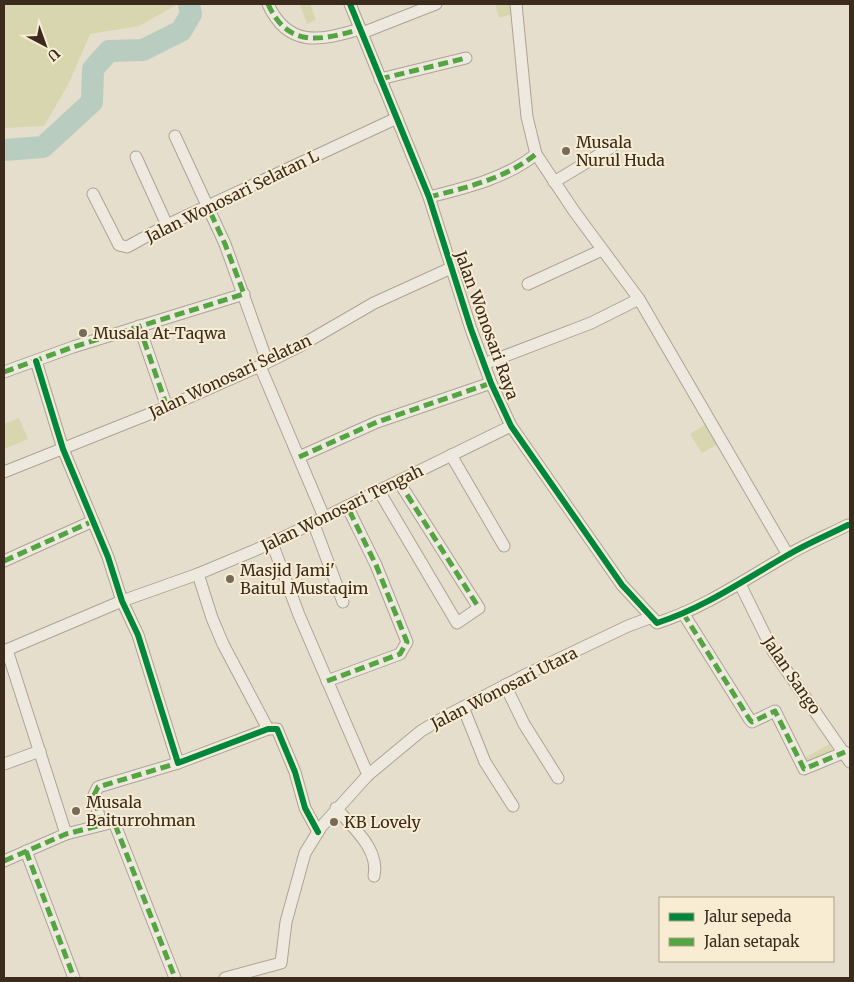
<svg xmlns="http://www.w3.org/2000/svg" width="854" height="982" viewBox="0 0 854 982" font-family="Merriweather,serif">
  <rect width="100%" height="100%" fill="#e6decc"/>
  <g fill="#d7d6ae">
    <polygon points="4,4 175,4 176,5 139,26 90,34 69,83 44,126 6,128 4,128"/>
    <polygon points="310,4 316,20 307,24 300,5"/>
    <polygon points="495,4 510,4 513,14 499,18"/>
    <polygon points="19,418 28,439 4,449 4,424"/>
    <polygon points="706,424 718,444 702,453 690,434"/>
    <polygon points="830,744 834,754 806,768 802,759"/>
  </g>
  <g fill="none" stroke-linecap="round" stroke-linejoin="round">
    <polyline stroke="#b8ccbf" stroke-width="22" points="4,150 43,147 92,102 93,69 109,51 143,50 181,31 191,14 189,4"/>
    <defs>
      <g id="minor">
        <path d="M268,4C288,48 320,41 360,29"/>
        <path d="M350,4L429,197L471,329L491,383L511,426L622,585L657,623C704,608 744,580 786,556C806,544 828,535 848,525"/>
        <polyline points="516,4 527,117 536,154 574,211 639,299 788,555"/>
        <polyline points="362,33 436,4"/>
        <polyline points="380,79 466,58"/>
        <polyline points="175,136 225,244 267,361"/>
        <polyline points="136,157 167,225"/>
        <polyline points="554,182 612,147"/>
        <polyline points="93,194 119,245 127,247 167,225 397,118"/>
        <path d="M429,197C465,188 507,178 536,154"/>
        <polyline points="528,284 602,250"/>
        <polyline points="139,326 167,407"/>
        <polyline points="36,361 63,449 108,557 122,601 138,635 178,763 268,729 277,729 295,772 305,808 318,832"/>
        <polyline points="484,364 591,323 639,299"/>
        <polyline points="260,366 324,517"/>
        <polyline points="4,372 73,347 244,294"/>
        <polyline points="451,455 504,546"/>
        <polyline points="299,457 377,422 491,383"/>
        <polyline points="4,472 167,407 260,366 298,347 374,303 451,268"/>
        <polyline points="379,491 457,623 479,608 399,482"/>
        <polyline points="313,522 343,602"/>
        <polyline points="272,543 299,615 368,775"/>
        <polyline points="4,561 93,521"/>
        <polyline points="198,574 212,618 223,644 268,729"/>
        <polyline points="740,584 773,651 850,762"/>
        <polyline points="683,613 750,720 752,722 775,711 804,769 845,752"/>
        <polyline points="7,650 66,834"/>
        <polyline points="4,651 122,601 198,574 272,543 511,426"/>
        <polyline points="327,681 400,654 407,642 376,565 347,506"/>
        <polyline points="505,685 524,724 558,778"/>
        <polyline points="463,707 485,762 513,806"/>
        <polyline points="4,764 40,751"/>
        <path d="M336,808C352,827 380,849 374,876"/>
        <polyline points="101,825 94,795 98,787 178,763"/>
        <polyline points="26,851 74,978"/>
        <polyline points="4,861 66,834 114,822 175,978"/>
        <polyline points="225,978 281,963 286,922 305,853 321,827 368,775 421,731 446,716 527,674 628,626 652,617"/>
      </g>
    </defs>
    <use href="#minor" stroke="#aca396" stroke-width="13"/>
    <use href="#minor" stroke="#eee9df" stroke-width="11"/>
    <g stroke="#54a441" stroke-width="5" stroke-dasharray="10 5" stroke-linecap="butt">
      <path d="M268,4C288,48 320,41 360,29"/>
      <polyline points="380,79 466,58"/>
      <path d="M429,197C465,188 507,178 536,154"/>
      <polyline points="139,326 167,407"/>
      <polyline points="4,372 73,347 244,294 225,244 208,207"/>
      <polyline points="299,457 377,422 491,383"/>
      <polyline points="399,482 479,608"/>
      <polyline points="4,561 93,521"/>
      <polyline points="683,613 750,720 752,722 775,711 804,769 845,752"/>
      <polyline points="327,681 400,654 407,642 376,565 347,506"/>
      <polyline points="101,825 94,795 98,787 178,763"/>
      <polyline points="26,851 74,978"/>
      <polyline points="4,861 66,834 114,822 175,978"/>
    </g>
    <defs>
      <g id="cycleway">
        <path d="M350,4L429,197L471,329L491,383L511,426L622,585L657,623C704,608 744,580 786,556C806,544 828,535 848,525"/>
        <polyline points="36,361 63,449 108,557 122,601 138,635 178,763 268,729 277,729 295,772 305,808 318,832"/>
      </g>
    </defs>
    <use href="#cycleway" stroke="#f8ecd2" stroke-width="9"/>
    <use href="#cycleway" stroke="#00873e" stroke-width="6"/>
  </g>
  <g fill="#776a5a" stroke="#f8ecd2" stroke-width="2">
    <circle cx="566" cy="151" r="5"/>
    <circle cx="83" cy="333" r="5"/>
    <circle cx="230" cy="579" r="5"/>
    <circle cx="76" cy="811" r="5"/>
    <circle cx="334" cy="822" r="5"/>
  </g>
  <g text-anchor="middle" stroke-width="4" stroke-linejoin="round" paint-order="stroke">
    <g font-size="16" fill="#3b2b1d" stroke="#f8ecd2" text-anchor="start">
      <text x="576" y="148">Musala<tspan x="576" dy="18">Nurul Huda</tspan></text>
      <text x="93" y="339">Musala At-Taqwa</text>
      <text x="240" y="576">Masjid Jami'<tspan x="240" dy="18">Baitul Mustaqim</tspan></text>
      <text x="86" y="808">Musala<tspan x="86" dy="18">Baiturrohman</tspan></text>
      <text x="344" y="828">KB Lovely</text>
    </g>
    <g font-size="16" fill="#3b2b1d" stroke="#f8ecd2">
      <text transform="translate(232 196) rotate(-26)" y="6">Jalan Wonosari Selatan L</text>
      <text transform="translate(487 325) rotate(70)" y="6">Jalan Wonosari Raya</text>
      <text transform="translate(230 376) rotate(-25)" y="6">Jalan Wonosari Selatan</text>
      <text transform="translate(342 508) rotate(-26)" y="6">Jalan Wonosari Tengah</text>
      <text transform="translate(792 675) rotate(56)" y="6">Jalan Sango</text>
      <text transform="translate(504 688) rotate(-27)" y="6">Jalan Wonosari Utara</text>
    </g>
  </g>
  <rect width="854" height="982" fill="none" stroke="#3b2b1d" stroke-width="10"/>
  <rect x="659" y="897" width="175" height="65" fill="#f8ecd2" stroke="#ac9f8a"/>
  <rect x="669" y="913" width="25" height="8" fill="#00873e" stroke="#ac9f8a"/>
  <text x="704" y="922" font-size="15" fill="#3b2b1d">Jalur sepeda</text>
  <rect x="669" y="938" width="25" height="8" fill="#54a441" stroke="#ac9f8a"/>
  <text x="704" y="947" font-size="15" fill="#3b2b1d">Jalan setapak</text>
  <g transform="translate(45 45) rotate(139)" stroke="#f8ecd2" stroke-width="4" paint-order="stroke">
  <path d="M0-4L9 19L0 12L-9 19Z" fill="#3b2b1d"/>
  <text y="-8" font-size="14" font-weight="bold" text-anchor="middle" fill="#3b2b1d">U</text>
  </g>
</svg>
